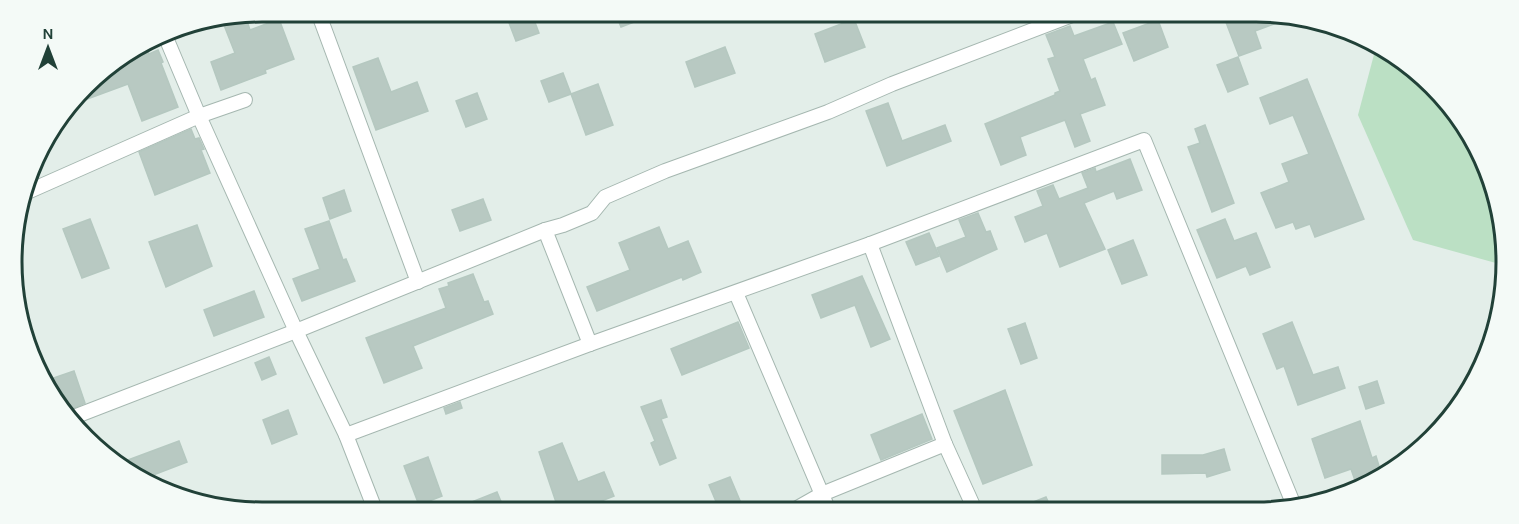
<svg xmlns="http://www.w3.org/2000/svg" width="1519" height="524" viewBox="0 0 1519 524" font-family="Karla,sans-serif">
  <rect width="100%" height="100%" fill="#e3eee9"/>
  <polygon fill="#bbe0c4" points="1376,47 1409,63 1473,137 1505,229 1503,265 1413,240 1358,115"/>
  <g fill="#b8c9c2" stroke="#b5c8c0" stroke-width="1.5">
    <polygon points="515,12 531,12 539,33 516,41 506,15"/>
    <polygon points="615,12 658,12 658,13 621,27"/>
    <polygon points="1222,12 1257,12 1293,17 1255,31 1261,48 1239,56"/>
    <polygon points="245,15 250,30 279,19 294,59 265,70 266,73 221,90 211,62 235,53 222,20"/>
    <polygon points="854,19 865,47 825,62 815,34"/>
    <polygon points="1158,20 1168,47 1134,61 1123,33"/>
    <polygon points="1113,22 1122,44 1083,59 1091,80 1095,78 1105,105 1080,114 1090,141 1075,147 1065,120 1020,137 1026,155 1001,165 985,124 1055,95 1055,93 1060,91 1048,59 1055,57 1046,35 1070,26 1074,36"/>
    <polygon points="145,44 149,54 158,50 163,62 161,63 178,107 142,121 128,84 74,104 97,74"/>
    <polygon points="725,47 735,73 695,87 686,62"/>
    <polygon points="1238,57 1248,84 1228,92 1217,65"/>
    <polygon points="378,58 391,92 417,82 428,111 376,130 353,67"/>
    <polygon points="563,73 571,94 549,102 541,81"/>
    <polygon points="1307,79 1364,219 1315,237 1310,224 1296,229 1293,222 1276,228 1261,193 1289,182 1282,164 1309,154 1293,115 1270,124 1260,98"/>
    <polygon points="598,84 613,125 586,135 571,94"/>
    <polygon points="477,93 487,119 466,127 456,101"/>
    <polygon points="888,103 902,141 945,125 951,141 887,166 866,111"/>
    <polygon points="1205,125 1234,203 1212,212 1188,147 1200,143 1195,129"/>
    <polygon points="191,129 195,139 199,138 204,149 201,150 210,173 155,195 139,152"/>
    <polygon points="1130,159 1142,190 1117,199 1114,191 1084,203 1105,249 1060,267 1047,233 1025,242 1015,217 1043,206 1037,191 1053,185 1059,199 1088,188 1082,173 1095,168 1096,172"/>
    <polygon points="344,190 351,211 330,219 323,198"/>
    <polygon points="483,199 491,220 460,231 452,210"/>
    <polygon points="978,213 986,232 990,231 997,249 947,272 937,248 966,237 959,220"/>
    <polygon points="90,219 109,268 82,278 63,229"/>
    <polygon points="1225,219 1234,241 1256,233 1270,267 1250,275 1246,266 1217,278 1197,230"/>
    <polygon points="329,221 343,260 346,259 355,281 302,301 293,279 320,269 305,229"/>
    <polygon points="197,225 212,266 166,287 149,242"/>
    <polygon points="659,227 668,249 688,241 701,272 683,280 682,277 597,311 587,287 630,270 619,243"/>
    <polygon points="929,233 939,256 916,265 906,242"/>
    <polygon points="1133,240 1147,275 1122,284 1108,250"/>
    <polygon points="473,274 484,302 488,301 493,314 413,346 422,368 384,383 366,338 446,308 439,289 449,286 448,283"/>
    <polygon points="862,276 890,339 871,347 855,305 821,318 812,295"/>
    <polygon points="254,291 264,317 214,336 204,310"/>
    <polygon points="738,322 749,348 682,375 671,349"/>
    <polygon points="1292,322 1313,375 1338,367 1345,388 1298,405 1284,366 1277,369 1263,334"/>
    <polygon points="1025,323 1037,358 1021,364 1008,329"/>
    <polygon points="269,357 276,374 262,380 255,363"/>
    <polygon points="74,371 85,403 65,412 54,401 45,381"/>
    <polygon points="1377,381 1384,403 1366,409 1359,387"/>
    <polygon points="1005,390 1032,465 983,484 954,411"/>
    <polygon points="661,400 667,417 661,419 676,458 660,465 651,443 655,441 641,407"/>
    <polygon points="460,402 462,408 446,414 444,408"/>
    <polygon points="288,410 297,434 272,444 263,420"/>
    <polygon points="922,414 932,439 881,460 871,435"/>
    <polygon points="1360,421 1372,458 1376,456 1382,476 1367,486 1358,489 1351,469 1325,478 1312,439"/>
    <polygon points="179,441 187,462 143,479 134,475 128,460"/>
    <polygon points="562,443 578,482 604,472 614,496 586,507 587,511 559,511 539,452"/>
    <polygon points="1224,449 1230,470 1207,477 1206,473 1162,474 1162,455 1203,455"/>
    <polygon points="428,457 442,496 419,505 404,466"/>
    <polygon points="730,477 741,503 720,511 709,485"/>
    <polygon points="497,492 505,511 449,512 449,511"/>
    <polygon points="1046,497 1052,510 1013,510"/>
  </g>
  <g fill="none" stroke-linecap="round" stroke-linejoin="round">
    <defs>
      <g id="street">
        <polyline points="318,12 418,282"/>
        <polyline points="164,33 199,116 296,331 346,435 376,512"/>
        <polyline points="25,193 199,116 245,100"/>
        <polyline points="545,230 590,344"/>
        <polyline points="870,244 945,444 975,510"/>
        <polyline points="736,293 829,511"/>
        <polyline points="71,418 296,331 545,230 563,225 592,213 605,197 665,171 828,112 892,84 1080,12"/>
        <polyline points="346,435 590,344 870,244 1144,140 1295,508"/>
        <polyline points="792,511 822,494 945,444"/>
      </g>
    </defs>
    <use href="#street" stroke="#a5b7b0" stroke-width="16"/>
    <use href="#street" stroke="#fff" stroke-width="14"/>
  </g>
  <path d="M0 0H1519V524H0ZM262 22H1256A240 240 0 0 1 1496 262V262A240 240 0 0 1 1256 502H262A240 240 0 0 1 22 262V262A240 240 0 0 1 262 22Z" fill="#f4faf7" fill-rule="evenodd"/>
  <path fill="none" stroke="#214138" stroke-width="3" d="M262 22H1256A240 240 0 0 1 1496 262V262A240 240 0 0 1 1256 502H262A240 240 0 0 1 22 262V262A240 240 0 0 1 262 22Z"/>
  <g transform="translate(48 48)" stroke="#f4faf7" stroke-width="4.5" paint-order="stroke">
  <path d="M0-4.5L10 22L0 15L-10 22Z" fill="#214138"/>
  <text y="-9" font-size="16" font-weight="bold" text-anchor="middle" fill="#214138">N</text>
  </g>
</svg>
